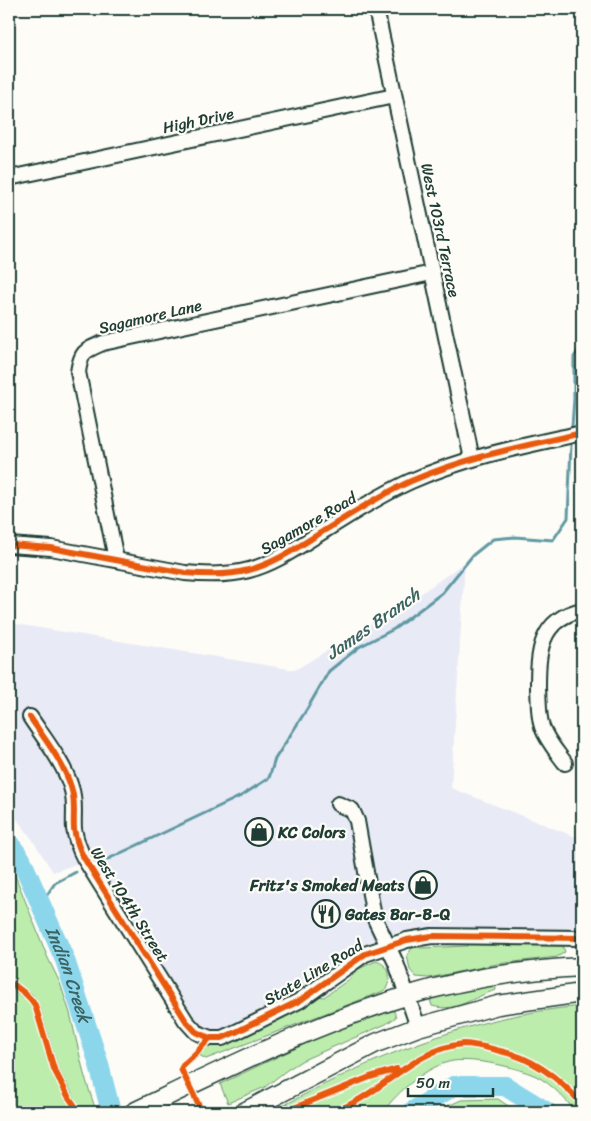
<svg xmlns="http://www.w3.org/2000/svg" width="591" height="1121" viewBox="0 0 591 1121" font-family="Sriracha,sans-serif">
  <rect width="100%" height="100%" fill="#fdfcf7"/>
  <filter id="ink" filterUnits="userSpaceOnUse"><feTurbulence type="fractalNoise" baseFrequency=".02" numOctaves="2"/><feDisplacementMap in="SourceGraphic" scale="10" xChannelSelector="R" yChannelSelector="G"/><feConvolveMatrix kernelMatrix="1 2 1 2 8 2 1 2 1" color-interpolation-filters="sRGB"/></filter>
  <g filter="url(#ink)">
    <polygon fill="#e8eaf6" points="465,562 451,788 573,836 582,838 582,930 437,928 403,931 372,941 295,995 222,1030 210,1030 201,1026 195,1018 93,858 53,872 30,836 9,809 9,623 295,670 416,597"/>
    <g fill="#bdedac" stroke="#6e9570">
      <polygon points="9,853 15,875 47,956 60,983 70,1013 84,1074 96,1111 82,1112 58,1068 39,1004 32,994 9,977"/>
      <polygon points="469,943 562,943 565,952 557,957 497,964 429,978 416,977 410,970 407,955 413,947 417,946 421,948 467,946"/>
      <path d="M376,961C390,965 392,977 386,989L381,992L206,1059L199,1055L208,1043L231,1041L292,1012L318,996L324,997L351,978L354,971Z"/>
      <path d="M495,984L496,990C472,997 457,1013 432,1006L430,999Z"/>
      <polygon points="9,987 31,1003 36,1012 49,1062 74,1112 9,1112"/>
      <path d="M582,1006V1112H576C565,1099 552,1084 536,1076C516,1067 475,1058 453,1061C428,1065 397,1092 383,1112H272C369,1058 471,1015 582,1006Z"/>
      <polygon points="393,1009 396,1017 386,1024 303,1060 287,1070 265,1087 228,1103 220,1084 332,1031"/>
      <polygon points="498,1099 517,1112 435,1112 461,1100"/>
    </g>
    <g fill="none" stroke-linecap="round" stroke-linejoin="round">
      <g stroke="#6099a2" stroke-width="3">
        <polyline points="572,426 574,399 574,357 582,345"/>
        <polyline points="106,860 241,796 269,778 275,759 307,709 329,671 359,647 394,629 442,593 473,555 493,539 515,537 553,540 568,518 571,445"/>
        <polyline points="41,904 55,883 76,872"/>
      </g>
      <g stroke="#8cd6ec" stroke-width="20">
        <path id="s1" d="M9,843L21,859L65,960L98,1061L111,1112"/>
        <polyline points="411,1112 454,1086 505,1086 547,1112"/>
      </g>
      <defs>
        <g id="minor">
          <polyline points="376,9 472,459"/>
          <polyline points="9,178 394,96"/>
          <path d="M9,545L51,548L185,573C206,575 228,576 249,570C276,563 299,546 322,532C351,514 380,495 411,481C466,457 524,446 582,433"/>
          <path d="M116,559L78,372C81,352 84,351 103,343L432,273"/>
          <path d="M30,717C43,737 64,763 71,787C76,801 73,814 74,829C76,840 79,849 84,858L186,1021L196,1032L210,1038H222L236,1032L299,1001L365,954L407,940L432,936L582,938"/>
          <path d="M565,763C557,752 547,741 542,727C538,715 539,702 538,689C538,653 539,619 582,610"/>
          <polyline points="338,804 352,810 357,821 374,917 396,963 418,1027"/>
        </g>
        <g id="major">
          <path d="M134,1112C222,1070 312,1025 406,996C463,979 524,970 582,967"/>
          <polyline points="244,1112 376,1043 418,1027 498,1005 582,993"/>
        </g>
      </defs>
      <use href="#minor" stroke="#1f3d34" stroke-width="18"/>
      <use href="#major" stroke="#1f3d34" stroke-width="21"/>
      <use href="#minor" stroke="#fdfcf7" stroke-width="14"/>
      <use href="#major" stroke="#fdfcf7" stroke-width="18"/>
      <defs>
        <g id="cycleway">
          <path d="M9,545L51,548L185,573C206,575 228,576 249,570C276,563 299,546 322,532C351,514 380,495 411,481C466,457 524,446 582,433"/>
          <path d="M30,717C43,737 64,763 71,787C76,801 73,814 74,829C76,840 79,849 84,858L186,1021L196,1032L210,1038H222L236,1032L299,1001L365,954L407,940L432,936L582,938"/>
          <path d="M9,982C19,988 29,995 35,1005L54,1069L68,1096L79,1112"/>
          <polyline points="202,1112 181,1069 184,1064 194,1055 210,1038"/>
          <polyline points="284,1112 370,1077 397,1069"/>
          <path d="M335,1112C345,1107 356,1102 365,1096C395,1077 426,1047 463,1044C475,1044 488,1048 500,1051C534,1058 560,1079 582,1104"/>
        </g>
      </defs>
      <use href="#cycleway" stroke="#fdfcf7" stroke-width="9"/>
      <use href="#cycleway" stroke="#e8590c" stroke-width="6"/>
    </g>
  </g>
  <defs>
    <symbol id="shop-ring" viewBox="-11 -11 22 22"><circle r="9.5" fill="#fdfcf7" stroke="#1f3d34" stroke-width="1.5"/><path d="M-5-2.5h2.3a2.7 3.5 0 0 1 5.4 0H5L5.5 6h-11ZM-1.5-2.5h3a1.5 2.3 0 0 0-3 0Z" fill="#1f3d34"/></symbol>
    <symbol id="restaurant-ring" viewBox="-11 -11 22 22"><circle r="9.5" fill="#fdfcf7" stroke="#1f3d34" stroke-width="1.5"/><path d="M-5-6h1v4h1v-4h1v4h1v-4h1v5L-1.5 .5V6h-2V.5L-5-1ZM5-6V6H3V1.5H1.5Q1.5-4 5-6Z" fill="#1f3d34"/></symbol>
  </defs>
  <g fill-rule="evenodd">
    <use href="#shop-ring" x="243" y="816" width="32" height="32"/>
    <use href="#shop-ring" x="407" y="869" width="32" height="32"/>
    <use href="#restaurant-ring" x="310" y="898" width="32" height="32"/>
  </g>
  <g text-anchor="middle" stroke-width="4.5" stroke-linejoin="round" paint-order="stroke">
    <g font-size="16" fill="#1f3d34" stroke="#fdfcf7">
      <text transform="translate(198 120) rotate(-12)" y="6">High Drive</text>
      <text transform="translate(441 230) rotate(78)" y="6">West 103rd Terrace</text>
      <text transform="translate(150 316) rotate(-13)" y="6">Sagamore Lane</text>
      <text transform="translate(308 523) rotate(-30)" y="6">Sagamore Road</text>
      <text transform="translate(130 904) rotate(58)" y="6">West 104th Street</text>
      <text transform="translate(313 972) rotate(-31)" y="6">State Line Road</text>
    </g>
    <g font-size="16" font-weight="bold" fill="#1f3d34" stroke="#fdfcf7" text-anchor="start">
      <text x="278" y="838">KC Colors</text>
      <text x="404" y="891" text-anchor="end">Fritz's Smoked Meats</text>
      <text x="345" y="920">Gates Bar-B-Q</text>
    </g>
    <g font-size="18" font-style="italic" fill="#3a6362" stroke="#fdfcf7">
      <text transform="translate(373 624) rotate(-35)" y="6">James Branch</text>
      <text dy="6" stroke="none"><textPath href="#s1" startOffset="145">Indian Creek</textPath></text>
    </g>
  </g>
  <rect width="591" height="1121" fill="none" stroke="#fdfcf7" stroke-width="30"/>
  <rect x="15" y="15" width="561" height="1091" fill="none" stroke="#1f3d34" stroke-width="2" filter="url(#ink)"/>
  <path d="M408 1088v8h85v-8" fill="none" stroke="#1f3d34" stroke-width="2.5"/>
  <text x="416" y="1088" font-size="15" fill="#1f3d34" stroke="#fdfcf7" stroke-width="4" paint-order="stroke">50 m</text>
</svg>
